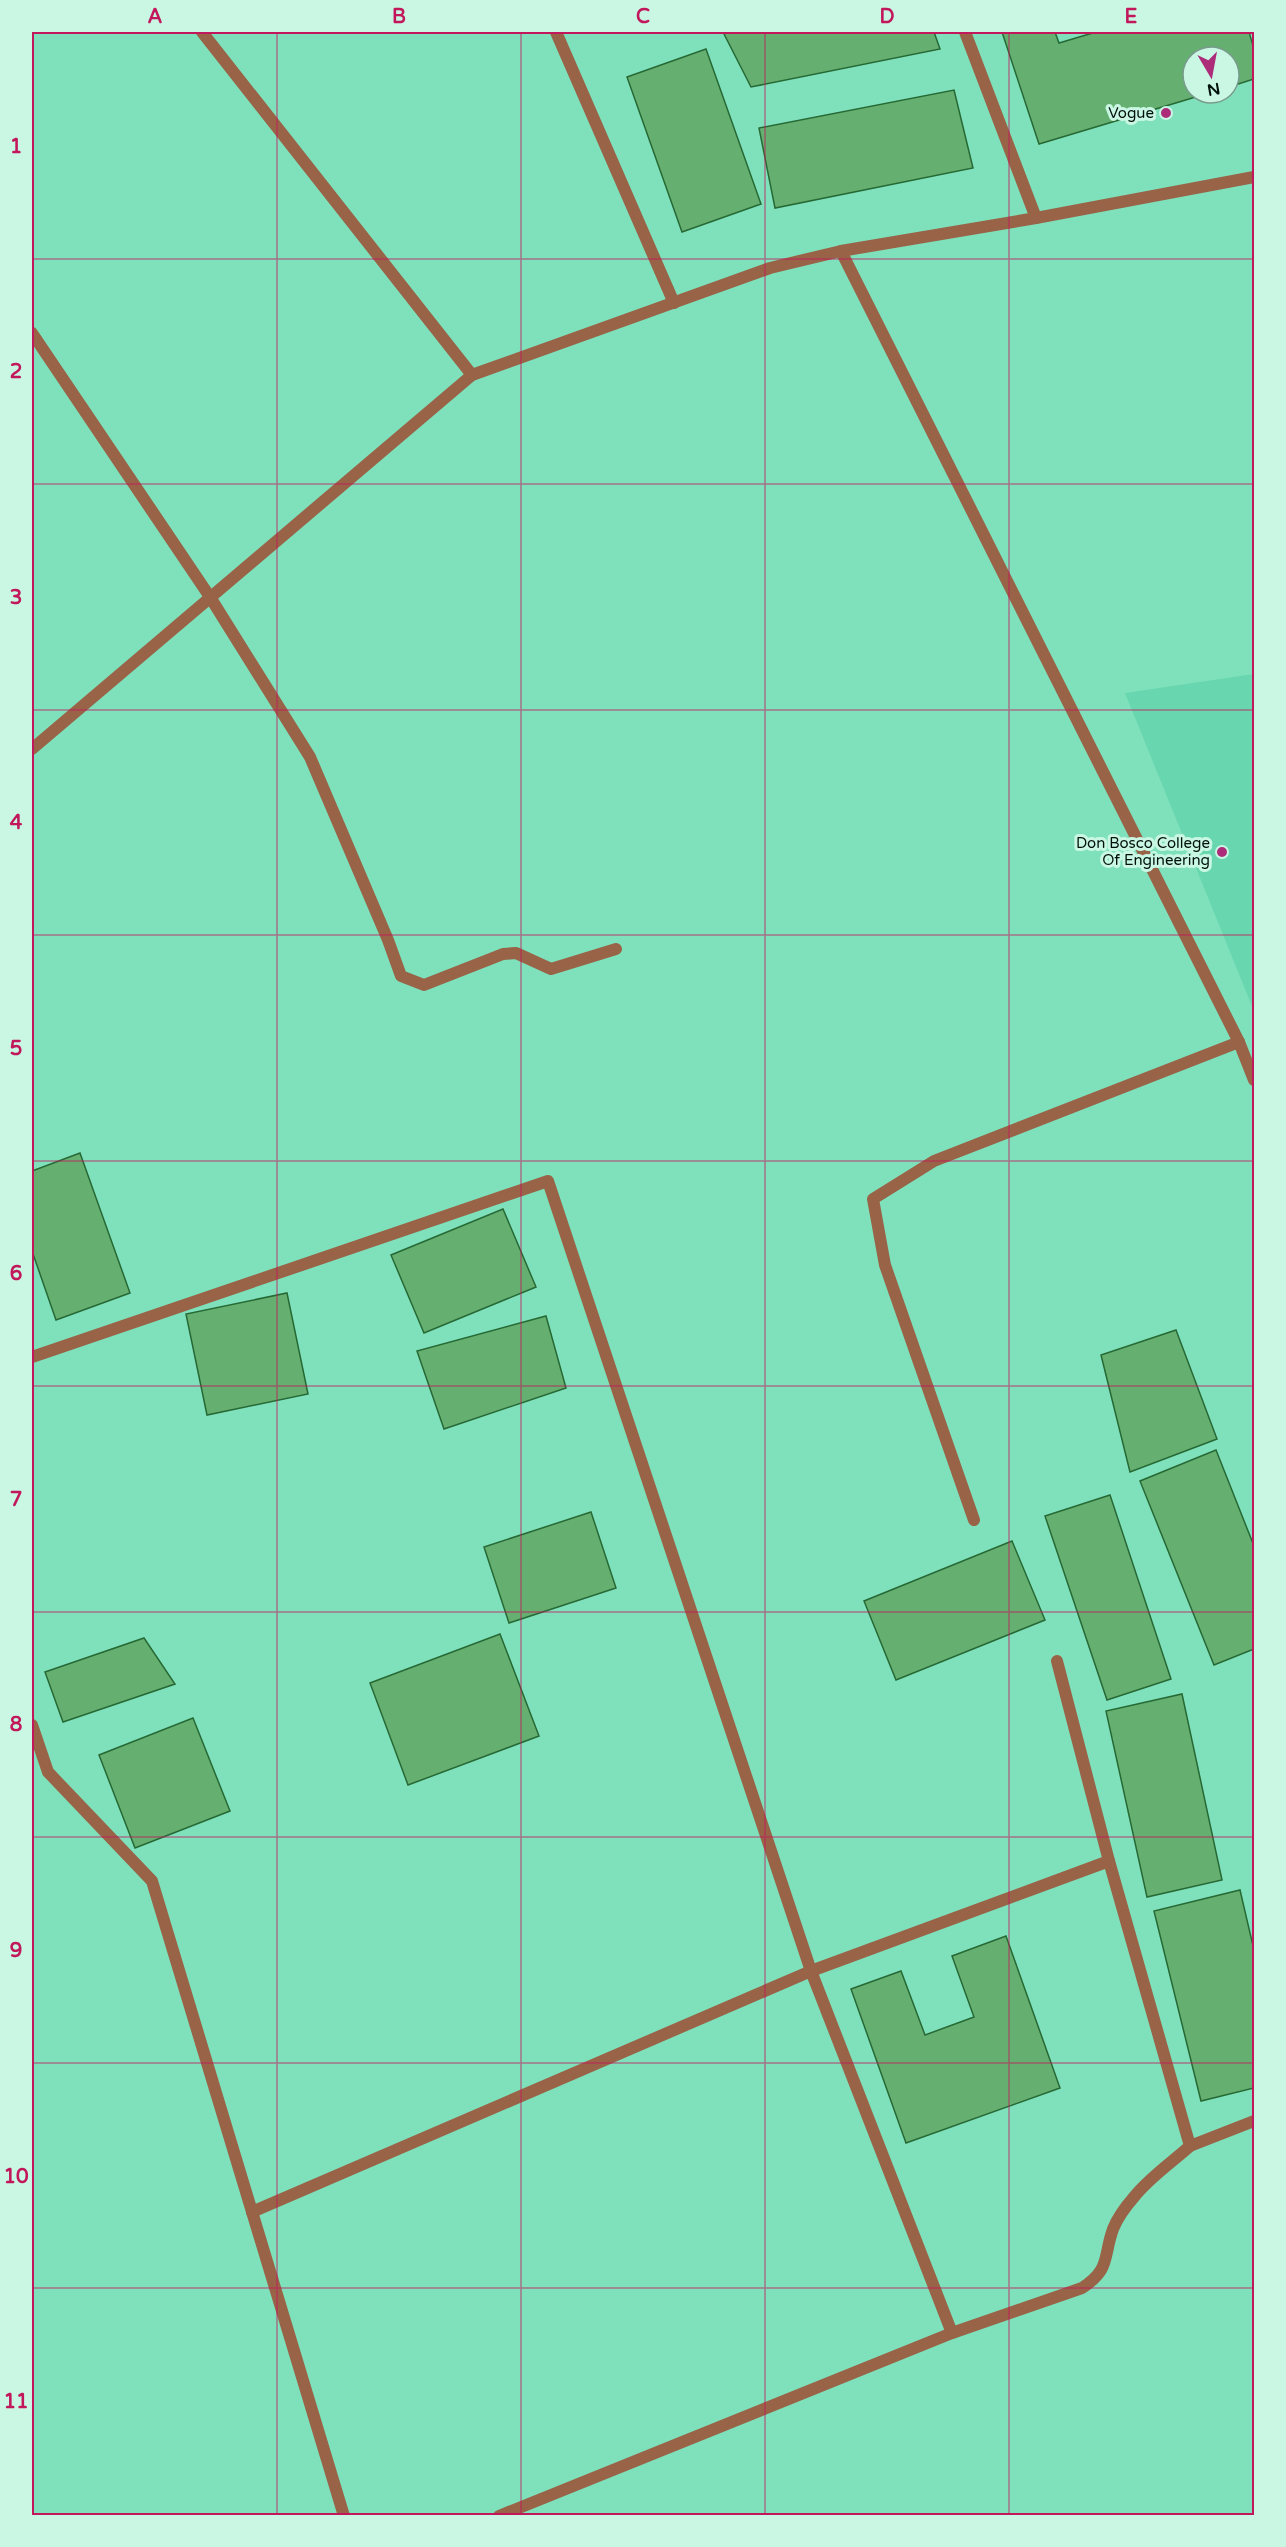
<svg xmlns="http://www.w3.org/2000/svg" width="1286" height="2547" viewBox="0 0 1286 2547" font-family="'Varela Round',sans-serif">
  <rect width="100%" height="100%" fill="#7fe1bc"/>
  <polygon fill="#68d6af" points="1254,674 1254,1011 1125,693"/>
  <g fill="#65b070" stroke="#276935" stroke-width="1.5">
    <polygon points="723,32 934,32 940,49 751,87"/>
    <polygon points="1002,32 1055,32 1059,43 1096,32 1249,32 1254,49 1254,79 1229,87 1229,57 1193,57 1193,93 1209,93 1039,144"/>
    <polygon points="706,49 761,204 682,232 627,77"/>
    <polygon points="954,90 973,168 775,208 759,128"/>
    <polygon points="80,1153 130,1293 56,1320 32,1251 32,1171"/>
    <polygon points="503,1209 536,1287 424,1333 391,1255"/>
    <polygon points="287,1293 308,1394 207,1415 186,1314"/>
    <polygon points="546,1316 566,1388 444,1429 417,1351"/>
    <polygon points="1176,1330 1217,1439 1130,1472 1101,1355"/>
    <polygon points="1216,1450 1254,1546 1254,1649 1214,1665 1140,1481"/>
    <polygon points="1110,1495 1171,1679 1107,1700 1045,1516"/>
    <polygon points="591,1512 616,1588 509,1623 484,1547"/>
    <polygon points="1012,1541 1045,1620 896,1680 864,1601"/>
    <polygon points="500,1634 539,1736 408,1785 370,1683"/>
    <polygon points="144,1638 175,1684 63,1722 45,1672"/>
    <polygon points="1182,1694 1222,1880 1147,1897 1106,1711"/>
    <polygon points="193,1718 230,1811 135,1848 99,1755"/>
    <polygon points="1240,1890 1254,1950 1254,2088 1201,2101 1154,1911"/>
    <polygon points="1006,1936 1060,2088 906,2143 851,1989 901,1971 925,2035 974,2017 952,1956"/>
  </g>
  <g fill="none" stroke-linecap="round" stroke-linejoin="round">
    <g stroke="#996348" stroke-width="12">
      <polyline points="202,32 472,375"/>
      <polyline points="556,32 674,303"/>
      <polyline points="965,32 1036,218"/>
      <polyline points="841,251 1239,1042 1254,1080"/>
      <polyline points="32,333 210,597 310,757 388,940 401,976 424,985 503,954 516,953 551,969 616,949"/>
      <polyline points="32,1357 548,1181 811,1971 952,2333 499,2516"/>
      <polyline points="974,1520 885,1265 873,1199 934,1161 1239,1042"/>
      <polyline points="1057,1661 1109,1861 1190,2146 1254,2121"/>
      <polyline points="32,1725 48,1772 152,1881 344,2516"/>
      <polyline points="252,2212 811,1971 1109,1861"/>
      <path d="M952,2333L1082,2288C1111,2269 1103,2257 1113,2229C1117,2219 1127,2205 1134,2197C1149,2178 1171,2163 1190,2146"/>
    </g>
    <polyline stroke="#996348" stroke-width="12" points="32,749 472,375 770,268 841,251 1036,218 1254,177"/>
  </g>
  <path fill="none" stroke="#c2185b" stroke-width="1.5" stroke-opacity="0.55" d="M277,32V2516M521,32V2516M765,32V2516M1009,32V2516M32,259H1254M32,484H1254M32,710H1254M32,935H1254M32,1161H1254M32,1386H1254M32,1612H1254M32,1837H1254M32,2063H1254M32,2288H1254"/>
  <g fill="#ac2c7a" stroke="#c9f7e4" stroke-width="2">
    <circle cx="1166" cy="113" r="6"/>
    <circle cx="1222" cy="852" r="6"/>
  </g>
  <g text-anchor="middle" stroke-width="6" stroke-linejoin="round" paint-order="stroke">
    <g font-size="15" fill="#00120b" stroke="#c9f7e4" text-anchor="end">
      <text x="1154" y="118">Vogue</text>
      <text x="1210" y="848">Don Bosco College<tspan x="1210" dy="17">Of Engineering</tspan></text>
    </g>
  </g>
  <rect width="1286" height="2547" fill="none" stroke="#c9f7e4" stroke-width="66"/>
  <g transform="translate(1211 75) rotate(170)"><circle r="28" fill="#c9f7e4" stroke="#799b8d" stroke-width="1.5"/>
  <path d="M0-4.5L10 22L0 15L-10 22Z" fill="#ac2c7a"/>
  <text y="-9" font-size="16" font-weight="bold" text-anchor="middle" fill="#00120b">N</text>
  </g>
  <rect x="33" y="33" width="1220" height="2481" fill="none" stroke="#c2185b" stroke-width="2"/>
  <g font-size="20" text-anchor="middle" font-weight="bold" fill="#c2185b">
    <text x="155" y="23">A</text>
    <text x="399" y="23">B</text>
    <text x="643" y="23">C</text>
    <text x="887" y="23">D</text>
    <text x="1131" y="23">E</text>
    <text x="16" y="153">1</text>
    <text x="16" y="378">2</text>
    <text x="16" y="604">3</text>
    <text x="16" y="829">4</text>
    <text x="16" y="1055">5</text>
    <text x="16" y="1280">6</text>
    <text x="16" y="1506">7</text>
    <text x="16" y="1731">8</text>
    <text x="16" y="1957">9</text>
    <text x="16" y="2183">10</text>
    <text x="16" y="2408">11</text>
  </g>
</svg>
